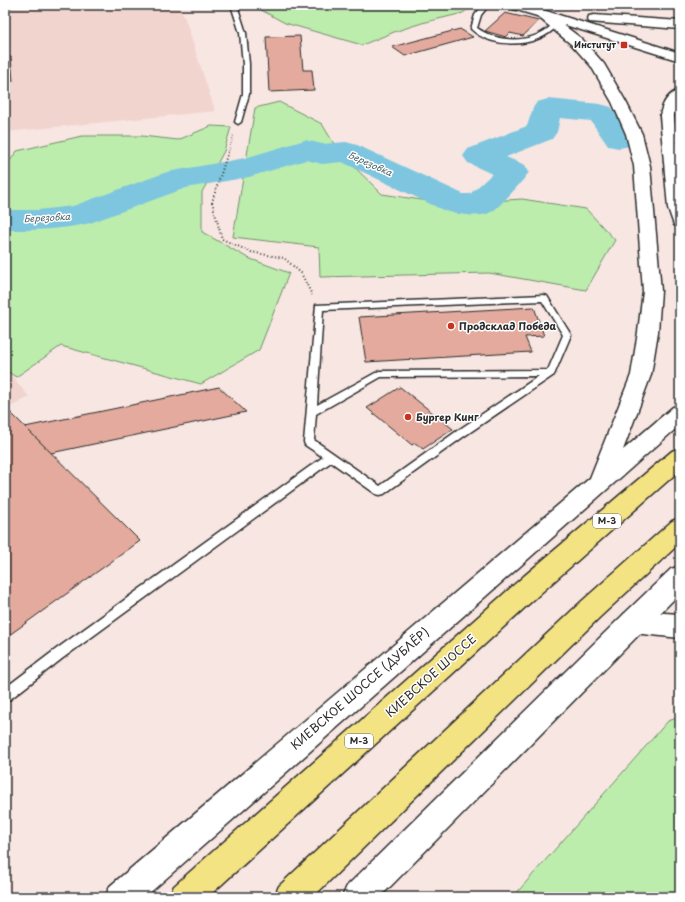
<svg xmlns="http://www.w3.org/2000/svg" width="685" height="902" viewBox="0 0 685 902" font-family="'Playpen Sans',sans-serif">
  <rect width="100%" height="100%" fill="#f7e6e2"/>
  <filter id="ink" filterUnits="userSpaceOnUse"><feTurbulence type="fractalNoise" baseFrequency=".025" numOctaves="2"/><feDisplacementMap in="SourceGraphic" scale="8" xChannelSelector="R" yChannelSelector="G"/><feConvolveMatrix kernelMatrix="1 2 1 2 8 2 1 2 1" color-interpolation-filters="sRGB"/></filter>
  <g filter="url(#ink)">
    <g fill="#f1d4cd">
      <polygon points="5,5 178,5 185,19 215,111 5,132"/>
      <polygon points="5,367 29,397 5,410"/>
    </g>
    <g fill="#bcedad" stroke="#748c6c">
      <polygon points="252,5 312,5 318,7 321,5 473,5 463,13 422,23 394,32 362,45 285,23"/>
      <polygon points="279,102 322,124 339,152 382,194 448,204 522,199 586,209 615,240 586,290 489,273 320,277 319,247 233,237 255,108"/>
      <polygon points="211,126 231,127 224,151 202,192 202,232 248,258 289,273 259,350 201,384 61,346 16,377 5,370 5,168 17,151 82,136 142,136 178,140"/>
      <polygon points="680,717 680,897 513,897 668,721"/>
    </g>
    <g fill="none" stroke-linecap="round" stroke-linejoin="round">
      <path fill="#7ec6df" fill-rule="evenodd" d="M548,99L600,104L611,107L635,139L630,146L619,148L608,146L591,121L560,118L557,132L552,139L506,157L525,165L529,172C524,180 498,209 491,212C478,219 458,214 445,211L342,162L322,164L306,160L249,177L186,188L90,223C62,230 34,230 5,230V210H37L73,206L167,172L245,158L305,140L322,144L346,142L357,145L463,194H470L492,174L468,163L463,156L468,149L527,126L533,108L537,102Z"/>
    </g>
    <g fill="#e3aa9d" stroke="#2b2b2b">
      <polygon points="505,13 539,21 523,36 510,33 506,37 485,31"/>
      <polygon points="460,29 473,37 405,56 392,47"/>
      <polygon points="300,36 303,70 312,70 314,90 269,92 266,37"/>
      <polygon points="5,57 11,57 13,81 5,82"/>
      <polygon points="534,307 544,336 525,337 531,352 366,362 359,317"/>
      <polygon points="219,387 246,412 51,453 25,427"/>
      <polygon points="400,387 453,429 423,449 415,443 412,445 367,408"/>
      <polygon points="10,412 140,541 5,638 5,415"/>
    </g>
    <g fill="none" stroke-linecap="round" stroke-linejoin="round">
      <defs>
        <g id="service">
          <polygon points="231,5 237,5 246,33 249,64 249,94 241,122 238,124 235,122 243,94 243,64 240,33"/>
          <path d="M483,5H489L481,15L477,28C500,44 533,44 553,24L558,25C539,48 493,50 471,29L475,15Z"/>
          <path d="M544,295L547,296L571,335L554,375L463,437L384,494L380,495L376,494L331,462L63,658L9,700L5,702V688L55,650L323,457L305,445L304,442L316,305ZM542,301L563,335L548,370L379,371L317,405L323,310ZM539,376L457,431L380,486L314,440L316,414L381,377Z"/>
        </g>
        <polygon id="tertiary" points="633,611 680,614 680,638 633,633 624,630 620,622 624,614"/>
        <g id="secondary">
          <polygon points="508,5 527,5 680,53 680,61 562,24 582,39 604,64 626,102 642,134 650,166 661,291 658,332 651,375 623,450 673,407 680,405 680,425 145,897 105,897 110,886 590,478 631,375 638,332 643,291 634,166 626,134 612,102 591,66 572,45 537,16 510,8"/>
          <polygon points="594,15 680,21 680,29 589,22 588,19 589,16"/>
          <path d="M680,90V102L676,106L674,116L680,168V226L674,225L668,208L660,116C662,104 668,93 680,90Z"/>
          <polygon points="680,566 680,593 380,897 342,897 347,886 624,614 671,569"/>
        </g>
        <g id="trunk">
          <polygon points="680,448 680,470 542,592 208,897 169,897 174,886 524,576 672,451"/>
          <polygon points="680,518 680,543 600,617 313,897 274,897 279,886 582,601 672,521"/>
        </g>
      </defs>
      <use href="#service" stroke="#2b2b2b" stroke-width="3"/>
      <use href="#tertiary" stroke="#2b2b2b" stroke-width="3"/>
      <use href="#secondary" stroke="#2b2b2b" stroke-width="3"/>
      <use href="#trunk" stroke="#2b2b2b" stroke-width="3"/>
      <polyline stroke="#2b2b2b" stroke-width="1.5" stroke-dasharray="0.5 2" stroke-linecap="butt" points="228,153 234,134"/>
      <polyline stroke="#2b2b2b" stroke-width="2" stroke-dasharray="1 2.5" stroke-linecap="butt" points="228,152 212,202 222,239 251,252 284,258 301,273 312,295"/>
      <use href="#service" fill="#fff" fill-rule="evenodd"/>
      <use href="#tertiary" fill="#fff" fill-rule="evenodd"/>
      <use href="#secondary" fill="#fff" fill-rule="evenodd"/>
      <use href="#trunk" fill="#f4e382" fill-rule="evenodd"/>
    </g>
  </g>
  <g fill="#c8321e" stroke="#fff" stroke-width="1.5">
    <rect x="620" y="41" width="8" height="8" rx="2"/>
    <circle cx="451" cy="326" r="4"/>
    <circle cx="408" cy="417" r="4"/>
  </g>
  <g text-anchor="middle" stroke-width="3" stroke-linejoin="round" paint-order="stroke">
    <g font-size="9" font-weight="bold" fill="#2b2b2b" stroke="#fff" text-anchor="end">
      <text x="616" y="48">Институт</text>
    </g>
    <g font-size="9" font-style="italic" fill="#48616a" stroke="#fff">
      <text transform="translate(370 164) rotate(24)" y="3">Березовка</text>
      <text transform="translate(47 218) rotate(-3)" y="3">Березовка</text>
    </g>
    <g fill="#fff" stroke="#6b6b6b" stroke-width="1">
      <rect x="593" y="514" width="28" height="14" rx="3"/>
      <rect x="345" y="734" width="28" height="14" rx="3"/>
    </g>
    <g font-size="9" font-weight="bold" fill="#2b2b2b">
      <text x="607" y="524">М-3</text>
      <text x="359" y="744">М-3</text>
    </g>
    <g font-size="10" font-weight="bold" fill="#2b2b2b" stroke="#fff" text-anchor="start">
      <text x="459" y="330">Продсклад Победа</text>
      <text x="416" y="421">Бургер Кинг</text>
    </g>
    <g font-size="12" fill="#2b2b2b" stroke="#fff">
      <text transform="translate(431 676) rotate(-42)" y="4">КИЕВСКОЕ ШОССЕ</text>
      <text transform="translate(360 689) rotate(-41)" y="4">КИЕВСКОЕ ШОССЕ (ДУБЛЁР)</text>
    </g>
  </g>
  <rect width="685" height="902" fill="none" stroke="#fff" stroke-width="20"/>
  <rect x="10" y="10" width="665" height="882" fill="none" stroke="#2b2b2b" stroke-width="1.5" filter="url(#ink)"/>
</svg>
